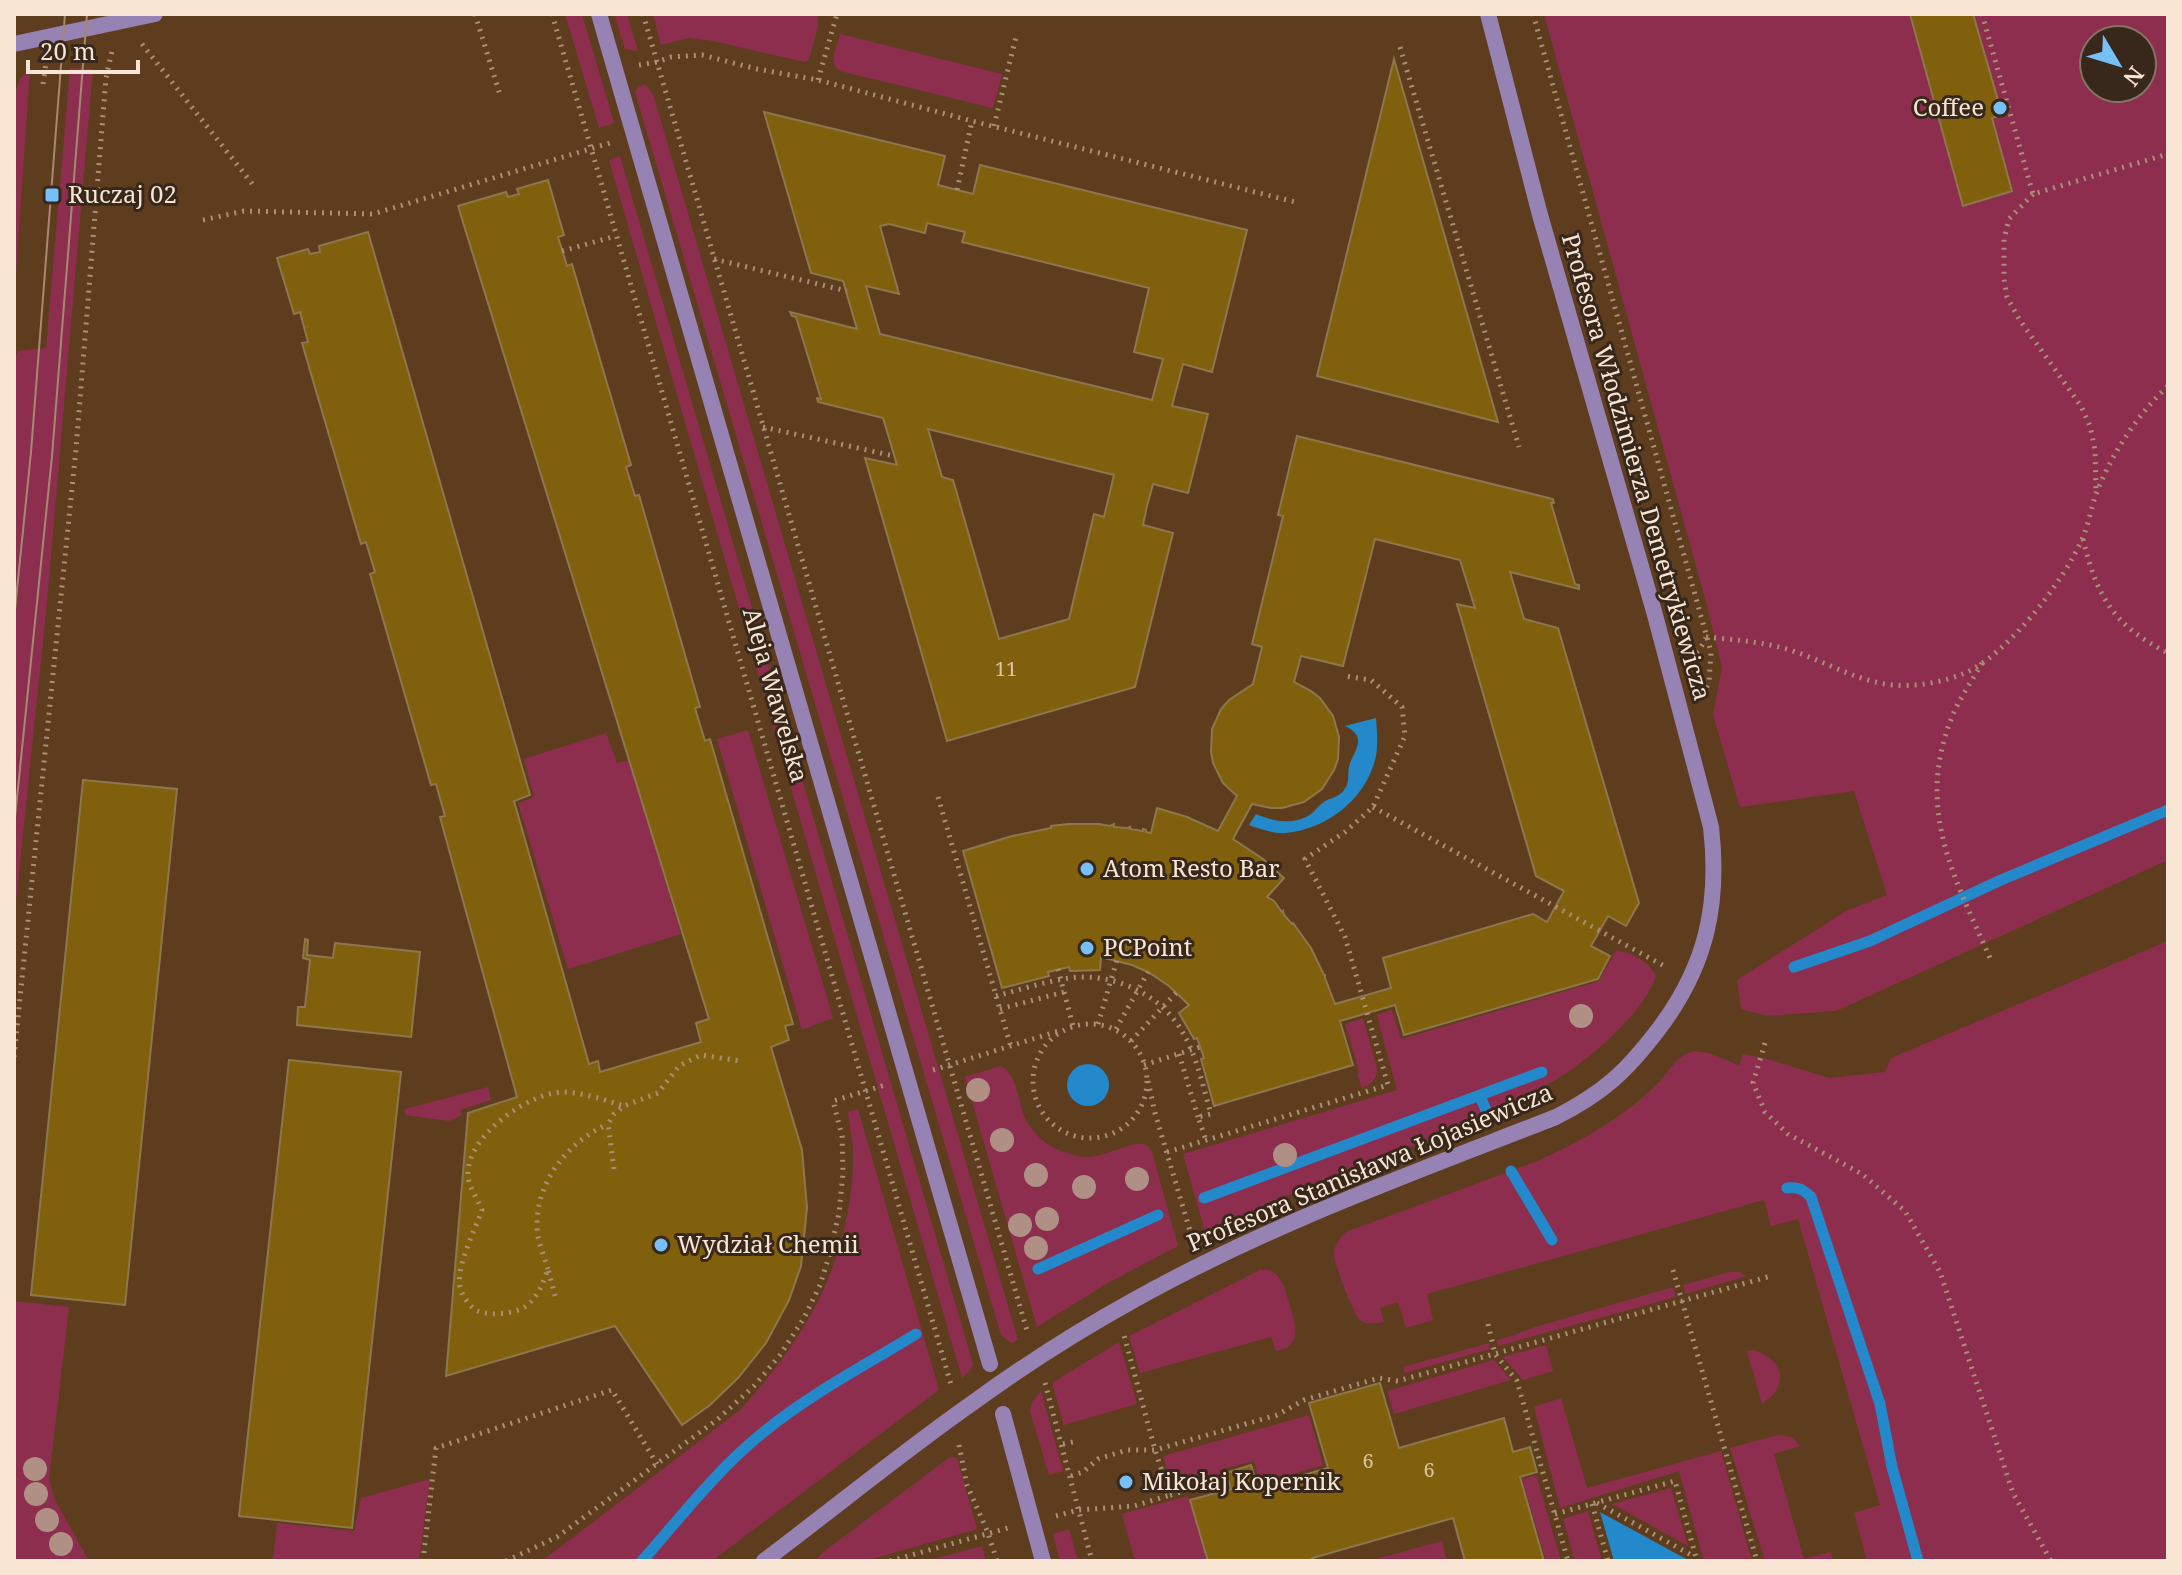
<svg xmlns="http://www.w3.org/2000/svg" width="2182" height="1575" viewBox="0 0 2182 1575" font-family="'Noto Serif',serif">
  <rect width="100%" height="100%" fill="#5e3d1e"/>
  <g fill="#8d2e4e" fill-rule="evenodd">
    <polygon points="565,14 582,14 614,123 599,128"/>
    <polygon points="614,14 627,14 638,51 625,49"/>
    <polygon points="653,14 818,14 818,26 809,60 804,62 713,41 689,38 661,45"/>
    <path d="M1544,14H2168V860L1836,1011L1768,1016L1741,1009L1737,980L1846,911L1887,895L1854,791L1740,807L1713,715L1722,667L1707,606ZM2094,40H2142V88H2094Z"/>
    <path d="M840,34L1002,74L993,108L840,71C827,63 837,47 840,34Z"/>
    <polygon points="30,68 14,302 14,95 20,79"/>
    <polygon points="70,68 93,69 47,602 14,921 14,361 18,351 46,348"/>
    <polygon points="645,84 653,94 1018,1340 1011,1343 1001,1335 635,92 637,88"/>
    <polygon points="620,156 973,1364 970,1371 962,1378 609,160"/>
    <polygon points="748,730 833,1018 802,1030 717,739"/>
    <polygon points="606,733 617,763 629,760 681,934 568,969 518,803 534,797 524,759"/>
    <path d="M2168,941V1561H1867L1854,1513L1880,1505L1798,1219L1771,1226L1764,1200L1427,1294L1433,1320L1406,1328L1398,1302L1380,1308L1384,1322C1376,1323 1367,1326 1360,1320C1354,1316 1334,1263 1334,1254C1334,1245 1340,1238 1346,1232L1540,1160C1585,1139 1626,1116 1660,1081C1669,1071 1678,1055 1691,1052C1706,1049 1725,1060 1739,1065L1743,1054L1764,1058L1829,1078L1885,1072L1891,1058Z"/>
    <path d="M1616,950C1629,952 1652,963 1656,976C1649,996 1633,1015 1618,1030C1553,1097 1464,1125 1379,1159C1321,1182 1262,1206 1205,1231L1183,1154L1397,1090L1377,1015L1392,1010L1401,1039L1599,981Z"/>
    <path d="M1363,1018L1377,1068C1377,1080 1372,1084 1362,1088L1357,1074L1359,1071L1345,1024Z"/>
    <path d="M1000,1066C1018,1073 1018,1105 1026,1120C1032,1131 1042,1141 1052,1147C1063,1152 1076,1157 1088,1157C1104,1157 1131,1142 1143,1144C1148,1145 1149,1148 1152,1152L1178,1246L1106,1284L1037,1327L965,1077Z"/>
    <polygon points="488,1087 491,1100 460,1110 462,1115 449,1121 405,1115 405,1109"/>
    <path d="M858,1109L939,1390L712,1561H542L740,1410C792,1353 832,1293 847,1217C851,1195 854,1171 853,1149C852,1136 849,1124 848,1112Z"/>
    <path d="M1260,1270H1270C1283,1278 1285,1289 1289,1303C1295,1323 1304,1347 1276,1351L1271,1337L1140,1373L1129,1336Z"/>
    <polygon points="1729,1272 1739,1272 1747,1276 1686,1294 1683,1285"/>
    <polygon points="1673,1287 1676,1297 1498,1346 1497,1340 1512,1336 1535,1327"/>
    <polygon points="14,1301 69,1307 49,1479 55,1500 89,1561 14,1561"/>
    <polygon points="1119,1342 1137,1404 1064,1425 1052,1383"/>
    <polygon points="1489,1343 1490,1349 1405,1373 1403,1367"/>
    <polygon points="1546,1345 1553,1371 1523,1380 1503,1357"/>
    <path d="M1754,1350C1785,1360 1789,1387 1762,1404L1747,1351Z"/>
    <polygon points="1494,1360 1511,1380 1394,1414 1387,1391"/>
    <polygon points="1041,1391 1063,1471 1049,1475 1030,1411 1032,1402"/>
    <polygon points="1561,1398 1587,1488 1721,1451 1752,1561 1704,1561 1679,1471 1560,1508 1534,1407"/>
    <polygon points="1309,1415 1323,1465 1260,1484 1254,1461 1219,1470 1220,1475 1173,1488 1163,1456"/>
    <polygon points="1778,1435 1792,1437 1800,1446 1774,1454 1804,1559 1831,1552 1833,1561 1765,1561 1730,1448"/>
    <polygon points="950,1457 957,1458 977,1529 865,1561 816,1561 822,1553"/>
    <polygon points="1536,1475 1561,1561 1546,1561 1522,1479"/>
    <polygon points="430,1479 419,1561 273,1561 277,1523 354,1531 361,1498"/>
    <polygon points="1671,1488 1688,1546 1612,1504"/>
    <polygon points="1188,1496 1208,1561 1135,1561 1122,1514"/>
    <polygon points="1588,1511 1602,1561 1575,1561 1563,1519"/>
    <polygon points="1069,1529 1078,1561 1060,1561 1053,1534"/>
    <polygon points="1442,1541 1447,1561 1369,1561"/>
    <polygon points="982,1546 986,1561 927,1561"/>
  </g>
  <g fill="#2489ca">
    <path d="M1376,718C1377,731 1378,744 1376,756C1367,798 1328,829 1286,833C1274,834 1260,829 1249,825L1256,814C1272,821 1295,826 1311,814C1316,810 1319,805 1325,801C1334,797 1341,796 1346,787C1350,779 1347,771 1350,763C1357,747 1366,736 1345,726Z"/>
    <circle cx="1088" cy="1085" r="21"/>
    <polygon points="1600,1512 1688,1560 1614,1561"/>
  </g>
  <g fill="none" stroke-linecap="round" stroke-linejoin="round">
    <g stroke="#2489ca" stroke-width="11">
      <polyline points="1794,967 1870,941 2001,880 2168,810"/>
      <polyline points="1480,1096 1488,1115"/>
      <polyline points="1511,1171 1552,1240"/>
      <path d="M1787,1188C1798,1187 1803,1189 1811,1197L1880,1404L1892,1467L1918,1561"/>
      <polyline points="1204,1198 1542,1072"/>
      <polyline points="1038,1269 1158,1215"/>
      <path d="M642,1561C679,1519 717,1470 760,1435C808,1395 864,1366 916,1334"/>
    </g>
  </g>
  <g fill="#805f0d" stroke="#8d774d" stroke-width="2" fill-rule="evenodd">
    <polygon points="1910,14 1973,14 2002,114 1992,118 2012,191 1963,206"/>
    <polygon points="1394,59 1498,422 1317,376"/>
    <path d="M764,112L945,156L938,185L973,194L980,165L1247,230L1212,372L1183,364L1172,406L1208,414L1188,493L1153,484L1147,506L1143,525L1173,533L1135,687L947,741L865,458L897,465L883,418L818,402L817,398L821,399L796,317L792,316L790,312L857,329L843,281L811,273ZM927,223L965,232L962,242L1149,288L1134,352L1163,359L1152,400L880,334L866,286L899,294L880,226L889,224L925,233ZM928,429L1114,475L1104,517L1094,514L1069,619L999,639L953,480L942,477Z"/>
    <polygon points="548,180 564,235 558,237 567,266 572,264 631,465 626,467 635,496 639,495 700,707 695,708 705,741 710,739 793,1024 785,1026 789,1040 771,1047 802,1150 807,1208 801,1266 789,1300 766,1343 738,1378 710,1405 682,1425 615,1326 446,1376 468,1113 517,1097 440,817 445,816 436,784 431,785 370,574 375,572 366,542 361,544 302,343 308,342 300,312 294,314 277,258 308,249 310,254 320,252 319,246 368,232 530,795 514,801 589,1064 598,1061 600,1072 701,1042 696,1023 709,1019 458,206 506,192 508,197 519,194 517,189"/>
    <path d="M1297,436L1553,499L1554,503H1551L1575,584L1579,585V589L1510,572L1524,619L1558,628L1639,903L1626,926L1608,916L1591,946L1610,956L1598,979L1404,1035L1395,1005L1340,1021L1353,1065L1214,1106L1201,1059L1204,1058L1197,1038L1194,1039L1179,1013L1189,1005L1169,986L1148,972L1132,965L1101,957L1100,970L1070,971L1069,967L1048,972L1049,976L1002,988L963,851L1012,836L1051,828V826L1069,824H1099L1110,826L1114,824V827L1127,828L1130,827V829L1143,831V829L1146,830V832L1151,833L1157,808L1187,817L1218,831L1237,796L1223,783L1213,763L1211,752L1212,729L1221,709L1229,700L1253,684L1262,647L1252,644L1283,516L1278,515ZM1375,539L1460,560L1475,608L1457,604L1536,876L1564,891L1547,922L1533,914L1383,958L1391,988L1335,1004L1325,978V975H1324L1311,948L1293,923L1292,924L1284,915L1283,911L1282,912L1274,901L1267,897L1284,878L1263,859L1233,839L1252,804L1271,808H1282L1304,802L1322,789L1334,770L1338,759L1339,737L1333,716L1320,698L1311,691L1294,682L1301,656L1343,666Z"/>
    <polygon points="83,780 177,789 125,1305 31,1295"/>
    <polygon points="305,939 308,940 307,955 333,958 335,943 420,952 411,1037 297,1025 298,1007 305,1007 310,960 303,958"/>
    <polygon points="289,1060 401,1072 352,1528 239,1516"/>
    <polygon points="1380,1383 1399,1448 1504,1418 1513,1452 1530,1447 1537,1472 1520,1477 1544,1561 1465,1561 1453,1518 1316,1557 1311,1559 1311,1561 1208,1561 1190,1500 1231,1489 1226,1473 1251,1465 1258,1488 1328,1468 1309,1403"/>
  </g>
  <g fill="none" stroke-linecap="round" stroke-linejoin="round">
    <g stroke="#aa8f77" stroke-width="5" stroke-dasharray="2 6" stroke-linecap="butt">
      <polyline points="475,14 501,98"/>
      <polyline points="552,14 952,1388"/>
      <polyline points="643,14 1028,1334"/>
      <polyline points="1533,14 1711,652 1709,682 1703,695"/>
      <polyline points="1982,14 2033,194 2168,154"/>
      <polyline points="142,44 254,186"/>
      <polyline points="1400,47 1519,447"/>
      <polyline points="639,65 657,62 671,57 702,55 757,69 818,80 972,121 1299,203"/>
      <polyline points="818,80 837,14"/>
      <polyline points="43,84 46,63"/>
      <polyline points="994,126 1017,33"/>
      <polyline points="957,190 972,121"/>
      <polyline points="2033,194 2009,219 2004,239 2004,279 2007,297 2019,319 2081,406 2090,426 2095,450 2096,493"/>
      <polyline points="203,220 244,211 373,214 610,143"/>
      <polyline points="562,251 616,236"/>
      <polyline points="714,259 847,291"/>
      <polyline points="763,427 894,456"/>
      <path d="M2083,539C2097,597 2113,625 2168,653"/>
      <path d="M1706,637C1737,640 1767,642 1796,652C1828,663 1859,682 1893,685C1916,687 1944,682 1965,673C2008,654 2065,580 2083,537C2088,525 2091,510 2095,497C2110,456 2137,415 2168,386"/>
      <polyline points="1691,658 1699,651 1706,638"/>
      <path d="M1982,663C1972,681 1959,699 1952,717C1915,809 1954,876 1990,958"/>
      <polyline points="938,797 1011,1047"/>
      <polyline points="1373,807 1666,967"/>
      <polyline points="1058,969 1073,1026"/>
      <path d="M996,996C1023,989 1052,979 1080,977C1121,976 1163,997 1183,1033C1197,1057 1203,1087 1211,1114L1198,1117L1206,1140"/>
      <polyline points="1000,1009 1064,992"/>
      <circle cx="1090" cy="1081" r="57"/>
      <polyline points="1098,1024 1117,960"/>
      <polyline points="1116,1029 1148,972"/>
      <polyline points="1131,1041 1176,993"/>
      <polyline points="1765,1043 1753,1083 1765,1112 1788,1134 1862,1174 1905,1211 1940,1272 2013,1493 2051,1561"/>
      <polyline points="1179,1054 1198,1117"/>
      <polyline points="14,1057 76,449 106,78 112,51"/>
      <polyline points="1144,1065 1200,1047"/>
      <polyline points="933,1070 1062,1030"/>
      <polyline points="1148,1081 1155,1113 1193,1241"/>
      <polyline points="1167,1152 1388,1085 1345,937 1305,859 1345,832 1373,807 1405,736 1402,707 1371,680 1345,676"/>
      <polyline points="614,1169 608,1124 614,1114 624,1106 658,1093 679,1066 701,1055 740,1061"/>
      <path d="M548,1269C544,1256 537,1240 537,1227C536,1181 568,1142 608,1124"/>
      <polyline points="1673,1270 1757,1561"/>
      <path d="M555,1296L548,1269C543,1283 538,1297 526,1306C516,1314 490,1316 478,1311C469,1307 462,1295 460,1287C456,1266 475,1230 482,1210C478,1200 468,1186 468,1175C466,1137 528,1092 564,1092C585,1093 605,1100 624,1106"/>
      <polyline points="1488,1324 1495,1354 1517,1381 1568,1561"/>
      <polyline points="1045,1383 1092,1561"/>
      <polyline points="1063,1444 1077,1441"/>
      <polyline points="959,1445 967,1485 988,1533 997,1561"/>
      <polyline points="1071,1476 1083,1472 1098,1459 1127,1450 1155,1450 1277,1415 1304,1400 1379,1378 1398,1381 1771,1276"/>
      <polyline points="1170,1495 1221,1481"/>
      <polyline points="1597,1503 1695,1557"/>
      <polyline points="1592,1504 1608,1561"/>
      <polyline points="1555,1514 1675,1481 1697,1561"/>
      <polyline points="1056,1516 1078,1510 1134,1506 1170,1495 1155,1450 1124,1335"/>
      <polyline points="423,1561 436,1448 612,1390 657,1464"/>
      <polyline points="506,1561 557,1537 718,1419 754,1386 780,1355 804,1318 820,1285 830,1253 839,1213 843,1173 842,1136 833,1101 885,1085"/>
      <polyline points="890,1561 1008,1528"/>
    </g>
    <g stroke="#9682b3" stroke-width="16">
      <polyline points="599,14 990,1364"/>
      <polyline points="14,44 155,14"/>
      <polyline points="1003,1414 1043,1561"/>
      <path d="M764,1561C833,1509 900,1454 971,1404C1023,1366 1078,1331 1134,1300C1268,1225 1413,1173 1556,1117C1603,1093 1626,1072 1658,1030C1706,967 1720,905 1711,827L1655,615L1540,215L1488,14"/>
    </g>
    <g stroke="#a58a70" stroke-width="2">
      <polyline points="14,619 31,452 65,14"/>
      <polyline points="14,827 52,456 87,14"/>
    </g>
  </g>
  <g fill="#b08f85">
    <circle cx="1581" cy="1016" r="12"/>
    <circle cx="978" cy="1090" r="12"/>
    <circle cx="1002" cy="1140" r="12"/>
    <circle cx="1285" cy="1155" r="12"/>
    <circle cx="1036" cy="1175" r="12"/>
    <circle cx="1137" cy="1179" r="12"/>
    <circle cx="1084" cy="1187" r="12"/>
    <circle cx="1047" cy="1219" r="12"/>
    <circle cx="1020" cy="1225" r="12"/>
    <circle cx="1036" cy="1248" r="12"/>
    <circle cx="35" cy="1469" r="12"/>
    <circle cx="36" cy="1494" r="12"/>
    <circle cx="47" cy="1520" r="12"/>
    <circle cx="61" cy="1544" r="12"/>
  </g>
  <g fill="#77bff7" stroke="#37281b" stroke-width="3">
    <circle cx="2000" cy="108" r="8"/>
    <rect x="44" y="187" width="16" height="16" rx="4"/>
    <circle cx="1087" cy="869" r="8"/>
    <circle cx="1087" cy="948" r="8"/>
    <circle cx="661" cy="1245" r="8"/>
    <circle cx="1126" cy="1482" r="8"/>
  </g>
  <g text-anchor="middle" stroke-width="6" stroke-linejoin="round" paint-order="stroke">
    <g font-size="20" fill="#dbc4a2">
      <text x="1006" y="676">11</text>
      <text x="1368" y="1468">6</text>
      <text x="1429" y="1477">6</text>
    </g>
    <g font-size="24" fill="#f9e5d3" stroke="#37281b" text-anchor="start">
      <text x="1984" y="116" text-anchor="end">Coffee</text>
      <text x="68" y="203">Ruczaj 02</text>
      <text x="1103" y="877">Atom Resto Bar</text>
      <text x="1103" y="956">PCPoint</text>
      <text x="677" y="1253">Wydział Chemii</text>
      <text x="1142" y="1490">Mikołaj Kopernik</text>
    </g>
    <g font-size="24" fill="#f9e5d3" stroke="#37281b">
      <text transform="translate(1636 467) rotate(74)" y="8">Profesora Włodzimierza Demetrykiewicza</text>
      <text transform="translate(775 695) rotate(74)" y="8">Aleja Wawelska</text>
      <text transform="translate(1370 1168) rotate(-23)" y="8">Profesora Stanisława Łojasiewicza</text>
    </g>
  </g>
  <rect width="2182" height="1575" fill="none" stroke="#f9e5d3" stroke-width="32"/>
  <g transform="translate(2118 64) rotate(128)"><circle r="38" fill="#37281b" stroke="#857465" stroke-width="2"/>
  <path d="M0-6L14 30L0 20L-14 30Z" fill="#77bff7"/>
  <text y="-12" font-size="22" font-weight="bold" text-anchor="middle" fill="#f9e5d3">N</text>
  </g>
  <path d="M28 60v12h110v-12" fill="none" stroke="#f9e5d3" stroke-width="4"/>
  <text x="40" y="60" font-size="24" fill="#f9e5d3" stroke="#37281b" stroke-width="6" paint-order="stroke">20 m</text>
</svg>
